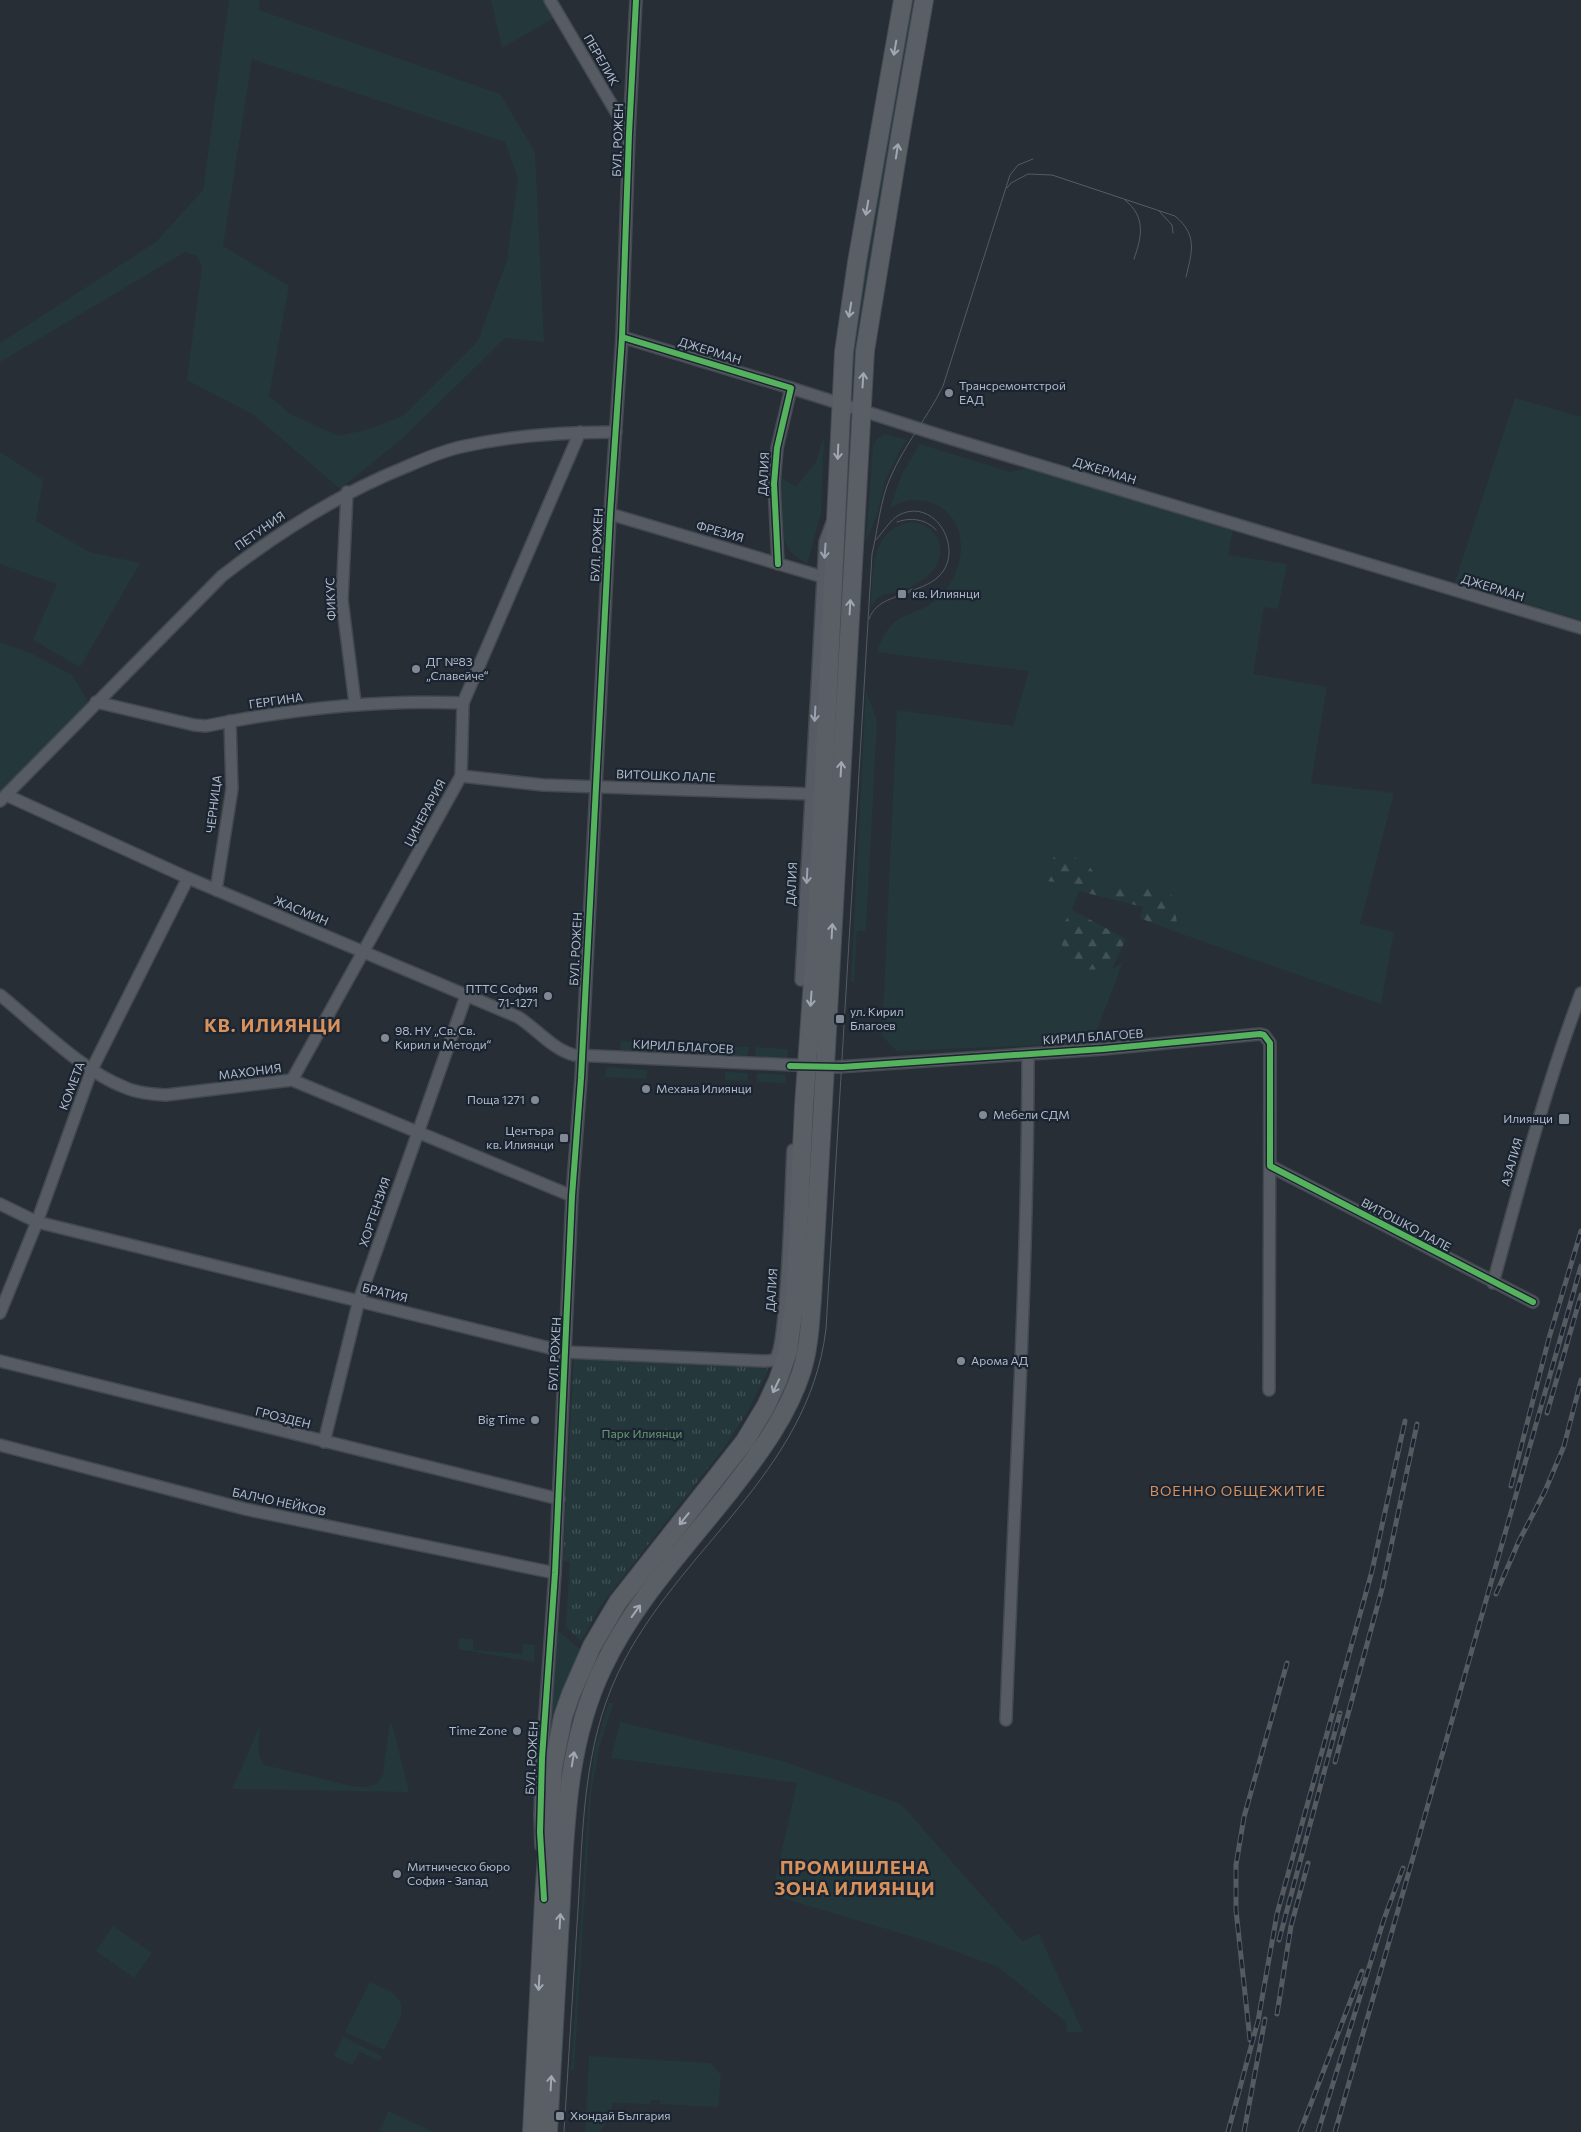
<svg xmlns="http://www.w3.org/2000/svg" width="1581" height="2132" viewBox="0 0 1581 2132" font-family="Commissioner,sans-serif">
  <defs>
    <pattern id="forest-firs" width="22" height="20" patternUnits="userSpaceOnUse" patternTransform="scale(1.25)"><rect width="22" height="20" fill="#24383c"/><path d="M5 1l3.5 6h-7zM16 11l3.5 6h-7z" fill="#415357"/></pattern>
    <pattern id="park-tufts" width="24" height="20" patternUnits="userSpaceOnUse" patternTransform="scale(1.25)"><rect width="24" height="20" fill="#24383c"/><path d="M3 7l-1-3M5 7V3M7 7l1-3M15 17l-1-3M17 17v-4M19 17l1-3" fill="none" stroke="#415357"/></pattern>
  </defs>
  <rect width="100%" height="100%" fill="#272e36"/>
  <g fill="#24383c" fill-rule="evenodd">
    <path d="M229,0H260L259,10L500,94L535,152L544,342L505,338L403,438L340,489L254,415L187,380L202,267L197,256L185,252L0,362V343L156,242L203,190ZM252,59L505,142L518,179L507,260L478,341L403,416L366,430L338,436L289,413L269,396L289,286L223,246Z"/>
    <polygon points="491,0 550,0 559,15 502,48"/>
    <polygon points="910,0 916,0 865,295 856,370 851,370 858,303"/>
    <polygon points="1515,398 1581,417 1581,620 1455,582"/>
    <polygon points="884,434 907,440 899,452 885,480 877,514 866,542 873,445 878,438"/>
    <path d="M824,437L821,513L807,564C796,557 788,552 784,540L780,477L796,487L816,462Z"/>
    <path d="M920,444L1010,472L1029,468L1233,531L1228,555L1287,564L1278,609L1264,607L1253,674L1327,687L1311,783L1394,793L1360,924L1394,932L1381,1004L1179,933L1170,885L1143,891L1107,889L1088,866L1046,881L1066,883L1079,891L1072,910L1058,933L1112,969L1123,962L1092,1043L897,1051L882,1036L897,710L1013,726L1029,671L877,652C880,643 884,633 891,626C902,613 921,612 934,602C966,577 975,518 930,502C916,498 903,500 890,508L902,474Z"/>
    <polygon points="0,452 43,480 36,521 89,552 140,563 80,667 33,640 57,584 0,564"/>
    <path d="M913,522C925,525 935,529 939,543C947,568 919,585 898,592C892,593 884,594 879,597C876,599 874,603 871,606C873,572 870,527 913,522Z"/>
    <polygon points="0,642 30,653 72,675 89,703 0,794"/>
    <polygon points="866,691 877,721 866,931 857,931 854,982 851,981"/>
    <polygon points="621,1041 662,1043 661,1052 620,1050"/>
    <polygon points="701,1045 749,1047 748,1056 700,1054"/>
    <polygon points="756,1047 788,1049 787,1058 755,1057"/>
    <polygon points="606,1067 647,1070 646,1079 605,1077"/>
    <polygon points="725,1072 748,1073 747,1081 725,1080"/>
    <polygon points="757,1073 786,1075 785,1083 757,1082"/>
    <polygon points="558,1632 561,1633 582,1651 547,1758"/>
    <polygon points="459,1638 473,1639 473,1650 522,1654 523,1644 535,1645 534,1662 458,1649"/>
    <polygon points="609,1702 613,1704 599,1748 591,1795 574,2070 571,2070 589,1796 595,1748"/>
    <polygon points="620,1722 783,1761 901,1804 1022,1941 1039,1934 1083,2032 1067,2032 1066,2022 998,1967 927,1941 772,1895 797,1783 611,1758"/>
    <path d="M392,1724L409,1792L232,1789L260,1726C259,1740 255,1755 265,1765L356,1787H368L378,1783L383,1775L389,1726Z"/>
    <polygon points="113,1926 152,1953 134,1978 96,1951"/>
    <polygon points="370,1982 392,1992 401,2003 401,2016 384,2050 345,2032"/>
    <polygon points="343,2037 382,2056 379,2061 360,2052 352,2065 334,2056"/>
    <polygon points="589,2056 710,2063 721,2075 718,2107 660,2104 660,2100 651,2100 650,2104 613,2103 610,2116 600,2132 585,2132"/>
    <polygon points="388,2111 434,2132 379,2132"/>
  </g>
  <g fill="url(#forest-firs)">
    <polygon points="1066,853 1088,865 1107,889 1115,890 1123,881 1143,891 1151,886 1170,885 1179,933 1140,918 1143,907 1079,891 1066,883 1045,881 1053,858"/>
    <polygon points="1072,910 1126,939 1112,969 1071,970 1058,933"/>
  </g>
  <polygon fill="url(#park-tufts)" points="574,1359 764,1365 767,1366 768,1370 749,1409 726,1445 601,1605 581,1641 566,1627 570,1562 563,1561"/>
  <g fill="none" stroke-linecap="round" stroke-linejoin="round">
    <defs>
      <g id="street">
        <polyline points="550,0 629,134"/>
        <polyline points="622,337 791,388 942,436 1581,628"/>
        <polyline points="347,492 342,600 355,703"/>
        <polyline points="610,514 823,577"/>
        <polyline points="778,564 774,484 777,448 791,388"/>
        <path d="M96,702L194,725L206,726C291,709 376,699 463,703"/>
        <polyline points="461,776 543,785 811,794"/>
        <path d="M6,795L188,878L518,1017C537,1029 552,1049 574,1055L837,1067L1103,1049L1260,1034L1264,1035L1270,1043L1269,1390"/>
        <path d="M0,801L222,576C280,531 340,493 408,466C426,458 445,450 465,446C515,435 565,432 616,432"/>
        <polyline points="216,890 232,789 230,721"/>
        <polyline points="801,980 825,542 832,523"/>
        <path d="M0,995C36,1024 82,1071 124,1087C137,1093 152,1094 166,1095L292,1080L572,1196"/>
        <polyline points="292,1080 461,776 463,703 580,432"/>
        <polyline points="1270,1166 1533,1302"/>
        <path d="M0,1204L37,1222L566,1352L764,1361C768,1361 772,1361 775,1359C788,1345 791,1179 793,1150"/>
        <path d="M1493,1283C1520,1185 1545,1088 1581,993"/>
        <polyline points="0,1313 37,1222 92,1069 188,878"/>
        <polyline points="0,1361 559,1499"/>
        <polyline points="324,1442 359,1300 466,996"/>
        <polyline points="0,1445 245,1509 555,1573"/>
        <path d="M1006,1720C1014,1498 1028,1276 1028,1054"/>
        <polyline points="541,1846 540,1815 542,1758 555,1573 572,1196 581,1078 610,514 622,337 629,134 636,0"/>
      </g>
      <g id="primary">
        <polyline points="532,2132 544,1899 553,1768 563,1717 571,1694 592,1646 618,1602 745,1441 766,1406 778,1380 788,1351 795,1297 804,1106 816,938 844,352 857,262 903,0"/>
        <path d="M548,2132C552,2061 556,1990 560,1919C565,1833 565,1746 603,1667C634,1601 686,1547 730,1491C759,1454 788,1415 802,1370C809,1347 810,1323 812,1299L865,351L901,131L924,0"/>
      </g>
    </defs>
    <use href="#street" stroke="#44494f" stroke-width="14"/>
    <use href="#primary" stroke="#454a53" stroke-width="20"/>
    <use href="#street" stroke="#575c64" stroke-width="11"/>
    <use href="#primary" stroke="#5a5f66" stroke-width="18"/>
    <g stroke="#565b62" stroke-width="1">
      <path d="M1007,188L1011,183L1028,174L1052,175L1175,216C1198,235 1192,252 1186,277"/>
      <path d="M1125,200C1146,217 1142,236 1134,259"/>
      <polyline points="1159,211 1172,225 1173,233"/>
      <path d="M897,522C911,517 926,519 936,530"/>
      <path d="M876,540C883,532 890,520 899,515C936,496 966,552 938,577C930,585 917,588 907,593"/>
      <path d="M869,619C877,598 896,600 912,589"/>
      <path d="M564,2132C569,2058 573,1983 578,1909C583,1829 583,1747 618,1673C677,1549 808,1475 826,1329L872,554C878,529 880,500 891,476C905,444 928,417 943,386L1010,175L1018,165L1033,159"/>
    </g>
    <defs>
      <g id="rail">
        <polyline points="1547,1413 1581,1295"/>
        <polyline points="1511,1486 1549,1338 1581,1231"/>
        <polyline points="1496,1594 1519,1541 1545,1491 1564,1446 1581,1380"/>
        <polyline points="1335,1762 1382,1589 1417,1424"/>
        <polyline points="1279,1940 1340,1713"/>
        <polyline points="1277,2014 1291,1926 1308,1863"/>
        <polyline points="1250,2040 1236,1910 1236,1865 1244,1817 1287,1663"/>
        <polyline points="1228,2132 1258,2021 1277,1914 1372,1571 1405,1421"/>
        <polyline points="1244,2132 1265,2019"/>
        <polyline points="1300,2132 1362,1971"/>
        <polyline points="1318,2132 1384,1919 1403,1868"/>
        <polyline points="1335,2132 1581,1266"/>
      </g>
    </defs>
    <use href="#rail" stroke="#565b62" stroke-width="5"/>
    <use href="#rail" stroke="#1b2431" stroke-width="3" stroke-dasharray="9" stroke-linecap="butt"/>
    <defs>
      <g id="cycleway">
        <polyline points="622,337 791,388 777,448 774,484 778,564"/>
        <polyline points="790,1066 842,1067 1103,1049 1260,1034 1264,1035 1270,1043 1270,1166 1533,1302"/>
        <polyline points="544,1899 540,1832 542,1758 555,1573 572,1196 581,1078 610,514 622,337 629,134 636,0"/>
      </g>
    </defs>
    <use href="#cycleway" stroke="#1b2431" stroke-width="9"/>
    <use href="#cycleway" stroke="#56b35d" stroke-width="6"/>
  </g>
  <defs><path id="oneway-shaft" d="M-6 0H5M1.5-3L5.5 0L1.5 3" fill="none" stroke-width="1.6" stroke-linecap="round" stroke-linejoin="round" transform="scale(1.25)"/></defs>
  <g stroke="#a0a8b4">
    <use href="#oneway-shaft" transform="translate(895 48) rotate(100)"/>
    <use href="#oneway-shaft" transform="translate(897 151) rotate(-81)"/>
    <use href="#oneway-shaft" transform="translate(867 208) rotate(100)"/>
    <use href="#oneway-shaft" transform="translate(850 310) rotate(99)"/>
    <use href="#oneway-shaft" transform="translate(863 380) rotate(-86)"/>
    <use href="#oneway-shaft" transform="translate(838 452) rotate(92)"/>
    <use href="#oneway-shaft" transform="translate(850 607) rotate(-87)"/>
    <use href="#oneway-shaft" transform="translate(841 769) rotate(-87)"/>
    <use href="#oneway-shaft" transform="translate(832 931) rotate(-87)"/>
    <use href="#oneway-shaft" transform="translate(811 999) rotate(94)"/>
    <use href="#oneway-shaft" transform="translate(776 1386) rotate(115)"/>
    <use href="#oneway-shaft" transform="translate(684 1519) rotate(129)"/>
    <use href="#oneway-shaft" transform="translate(636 1611) rotate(-54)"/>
    <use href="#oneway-shaft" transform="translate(573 1759) rotate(-80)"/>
    <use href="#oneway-shaft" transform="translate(560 1921) rotate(-87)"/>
    <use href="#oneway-shaft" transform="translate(539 1983) rotate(93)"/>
    <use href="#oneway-shaft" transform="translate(551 2083) rotate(-87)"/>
  </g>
  <g stroke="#9aa2af">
    <use href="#oneway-shaft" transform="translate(825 551) rotate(94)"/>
    <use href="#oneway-shaft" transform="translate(815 714) rotate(93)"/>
    <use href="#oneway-shaft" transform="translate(807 876) rotate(93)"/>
  </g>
  <g fill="#818995" stroke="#1b2431" stroke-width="2">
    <circle cx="949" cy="393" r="5"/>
    <rect x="897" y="589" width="10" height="10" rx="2.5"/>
    <circle cx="416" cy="669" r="5"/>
    <circle cx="548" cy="996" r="5"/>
    <rect x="835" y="1014" width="10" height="10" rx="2.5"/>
    <circle cx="385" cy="1038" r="5"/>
    <circle cx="646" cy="1089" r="5"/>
    <circle cx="535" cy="1100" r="5"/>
    <circle cx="983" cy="1115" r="5"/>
    <rect x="1558" y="1113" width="12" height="12" rx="2.5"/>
    <rect x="559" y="1133" width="10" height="10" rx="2.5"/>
    <circle cx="961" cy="1361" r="5"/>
    <circle cx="535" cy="1420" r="5"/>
    <circle cx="517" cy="1731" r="5"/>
    <circle cx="397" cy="1874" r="5"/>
    <rect x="555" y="2111" width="10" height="10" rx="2.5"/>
  </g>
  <g text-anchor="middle" stroke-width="4.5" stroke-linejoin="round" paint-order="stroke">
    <g font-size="12" fill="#b1bac8" stroke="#1b2431">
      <text transform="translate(601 60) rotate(60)" y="4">ПЕРЕЛИК</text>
      <text transform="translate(618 140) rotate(-88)" y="4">БУЛ. РОЖЕН</text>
      <text transform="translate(710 351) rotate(17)" y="4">ДЖЕРМАН</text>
      <text transform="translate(1105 471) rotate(17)" y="4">ДЖЕРМАН</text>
      <text transform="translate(764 474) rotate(-87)" y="4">ДАЛИЯ</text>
      <text transform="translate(260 531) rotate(-35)" y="4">ПЕТУНИЯ</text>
      <text transform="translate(720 532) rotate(16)" y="4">ФРЕЗИЯ</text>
      <text transform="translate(597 545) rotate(-87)" y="4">БУЛ. РОЖЕН</text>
      <text transform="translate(1493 588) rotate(17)" y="4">ДЖЕРМАН</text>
      <text transform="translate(331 599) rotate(-92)" y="4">ФИКУС</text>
      <text transform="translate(276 701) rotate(-8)" y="4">ГЕРГИНА</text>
      <text transform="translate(666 776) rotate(2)" y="4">ВИТОШКО ЛАЛЕ</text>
      <text transform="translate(214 804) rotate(-83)" y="4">ЧЕРНИЦА</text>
      <text transform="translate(425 813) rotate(-62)" y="4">ЦИНЕРАРИЯ</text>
      <text transform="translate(792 884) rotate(-87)" y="4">ДАЛИЯ</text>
      <text transform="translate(301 911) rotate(23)" y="4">ЖАСМИН</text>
      <text transform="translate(576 949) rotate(-87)" y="4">БУЛ. РОЖЕН</text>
      <text transform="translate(1093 1037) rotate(-4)" y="4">КИРИЛ БЛАГОЕВ</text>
      <text transform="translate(683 1047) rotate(3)" y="4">КИРИЛ БЛАГОЕВ</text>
      <text transform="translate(250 1072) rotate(-7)" y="4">МАХОНИЯ</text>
      <text transform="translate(72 1086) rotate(-69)" y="4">КОМЕТА</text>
      <text transform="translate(1512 1162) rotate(-74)" y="4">АЗАЛИЯ</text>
      <text transform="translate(375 1212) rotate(-71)" y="4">ХОРТЕНЗИЯ</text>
      <text transform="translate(1406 1225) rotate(28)" y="4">ВИТОШКО ЛАЛЕ</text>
      <text transform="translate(772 1290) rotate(-86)" y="4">ДАЛИЯ</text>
      <text transform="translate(385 1293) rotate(14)" y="4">БРАТИЯ</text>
      <text transform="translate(555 1354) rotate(-87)" y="4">БУЛ. РОЖЕН</text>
      <text transform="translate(283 1418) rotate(14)" y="4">ГРОЗДЕН</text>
      <text transform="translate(279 1502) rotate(12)" y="4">БАЛЧО НЕЙКОВ</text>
      <text transform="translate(532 1758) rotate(-87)" y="4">БУЛ. РОЖЕН</text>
    </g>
    <g font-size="12" fill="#b1bac8" stroke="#1b2431" text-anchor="start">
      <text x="959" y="390">Трансремонтстрой<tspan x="959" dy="14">ЕАД</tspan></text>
      <text x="912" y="598">кв. Илиянци</text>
      <text x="426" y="666">ДГ №83<tspan x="426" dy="14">„Славейче“</tspan></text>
      <text x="538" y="993" text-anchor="end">ПТТС София<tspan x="538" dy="14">71-1271</tspan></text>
      <text x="850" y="1016">ул. Кирил<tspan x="850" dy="14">Благоев</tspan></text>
      <text x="395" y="1035">98. НУ „Св. Св.<tspan x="395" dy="14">Кирил и Методи“</tspan></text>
      <text x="656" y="1093">Механа Илиянци</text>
      <text x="525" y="1104" text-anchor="end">Поща 1271</text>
      <text x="993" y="1119">Мебели СДМ</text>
      <text x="1553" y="1123" text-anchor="end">Илиянци</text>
      <text x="554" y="1135" text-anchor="end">Центъра<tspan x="554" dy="14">кв. Илиянци</tspan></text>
      <text x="971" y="1365">Арома АД</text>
      <text x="525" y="1424" text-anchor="end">Big Time</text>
      <text x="507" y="1735" text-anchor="end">Time Zone</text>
      <text x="407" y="1871">Митническо бюро<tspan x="407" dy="14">София - Запад</tspan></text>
      <text x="570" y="2120">Хюндай България</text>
    </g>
    <g font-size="12" fill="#679a72" stroke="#1b2431">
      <text x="642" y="1438">Парк Илиянци</text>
    </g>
    <g font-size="14" letter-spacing="1" fill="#d8915b" stroke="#1b2431">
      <text x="1238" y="1496">ВОЕННО ОБЩЕЖИТИЕ</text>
    </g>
    <g font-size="18" font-weight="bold" letter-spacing="1" fill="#d8915b" stroke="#1b2431">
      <text x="273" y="1032">КВ. ИЛИЯНЦИ</text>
      <text x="855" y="1874">ПРОМИШЛЕНА<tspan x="855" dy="21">ЗОНА ИЛИЯНЦИ</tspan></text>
    </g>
  </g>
</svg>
